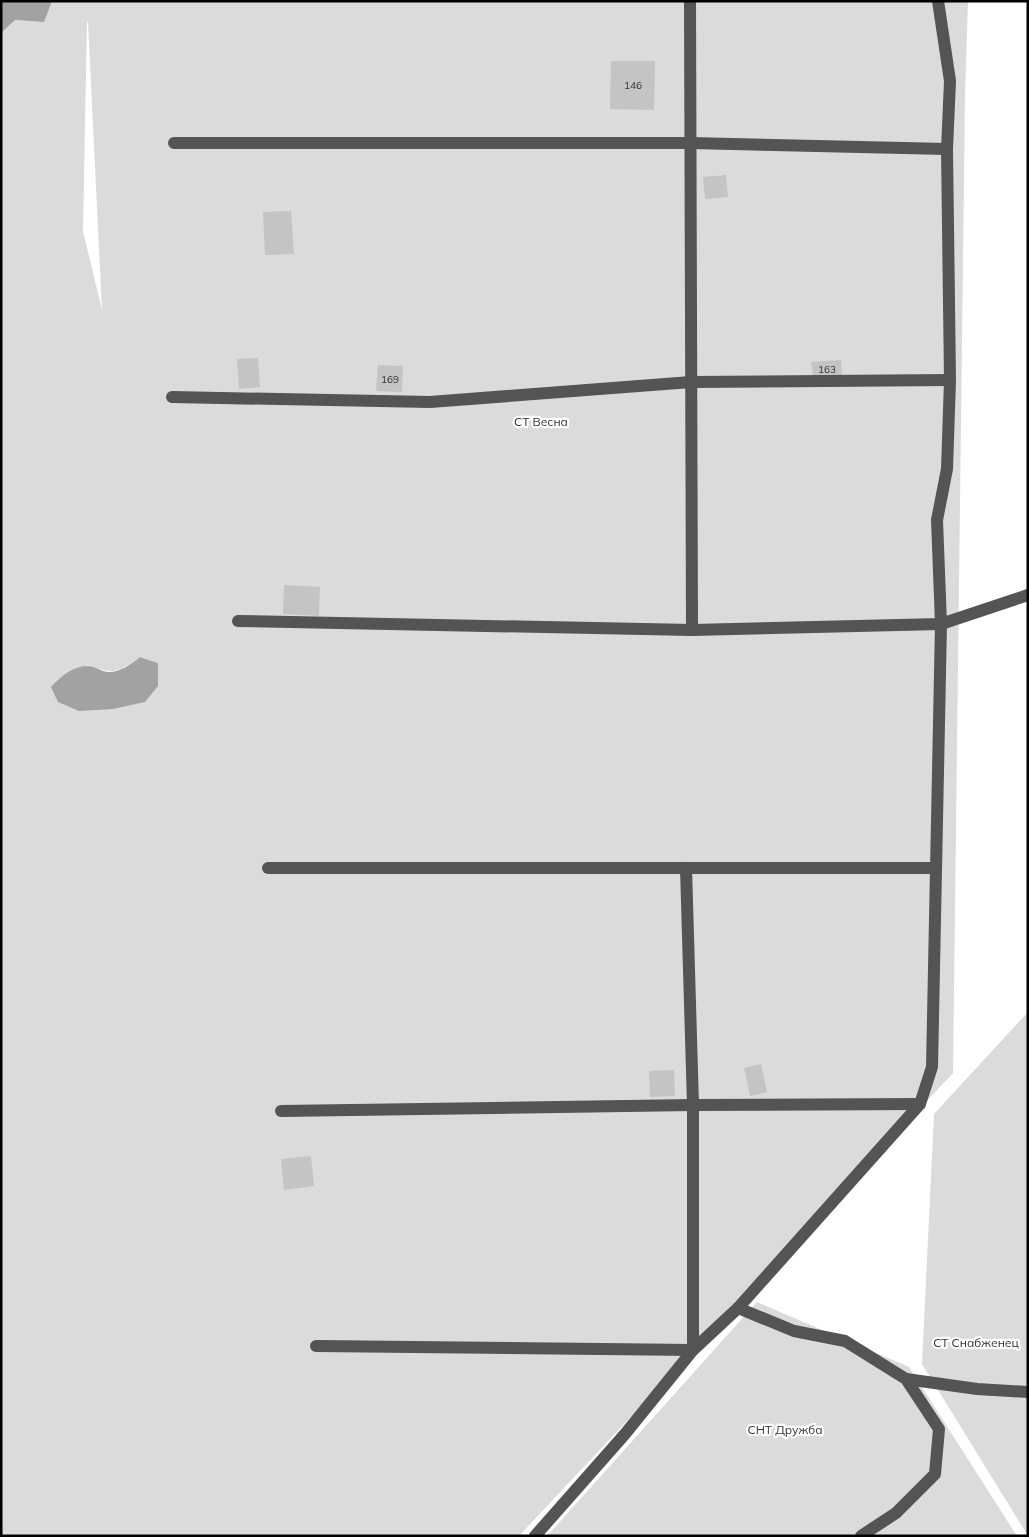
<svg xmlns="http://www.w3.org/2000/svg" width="1029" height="1537" viewBox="0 0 1029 1537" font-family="Mulish,sans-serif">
  <rect width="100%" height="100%" fill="#fff"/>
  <g fill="#dbdbdb" fill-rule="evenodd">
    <path d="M52,1H968L965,97L953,1073L519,1536H1V33L15,20L43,22ZM87,22L88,23L102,310L83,231ZM141,657L158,663L51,687L88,665C116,675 115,673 141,657Z"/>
    <polygon points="1028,1012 1028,1536 922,1364 934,1114"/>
    <polygon points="757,1302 909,1367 1017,1536 547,1536"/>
  </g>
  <g fill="#a2a2a2">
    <polygon points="1,1 52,1 44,22 15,20 1,33"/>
    <path d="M140,657L158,663V686L145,702L113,709L79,711L58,702L51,687C60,677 73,666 87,666C94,665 102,672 109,672C121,672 131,664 140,657Z"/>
  </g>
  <g fill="#c4c4c4">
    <polygon points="611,61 655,61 654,110 610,109"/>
    <polygon points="726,175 728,197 705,199 703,177"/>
    <polygon points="291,211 294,254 265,255 263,212"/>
    <polygon points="258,358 260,387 239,389 237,359"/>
    <polygon points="841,360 842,375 813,377 811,362"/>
    <polygon points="378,365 403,366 402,392 376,391"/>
    <polygon points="284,585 320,587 319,616 283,614"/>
    <polygon points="761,1064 767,1092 750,1096 744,1068"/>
    <polygon points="674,1070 675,1096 650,1097 649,1071"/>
    <polygon points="311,1156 314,1186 284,1190 281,1159"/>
  </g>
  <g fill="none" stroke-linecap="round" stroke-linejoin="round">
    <g stroke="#545454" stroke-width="12">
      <polyline points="690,1 692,630"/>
      <polyline points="174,143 690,143 947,149"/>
      <polyline points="172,397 430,402 691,382 950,380"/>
      <polyline points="238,621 692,630 941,624 1028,595"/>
      <polyline points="268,868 936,868"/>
      <polyline points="281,1111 693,1105 920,1104"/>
      <polyline points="738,1308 794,1331 845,1341 906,1379 939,1429 935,1474 896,1513 861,1536"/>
      <polyline points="316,1346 693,1350 693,1105 686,868"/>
      <polyline points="906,1379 977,1389 1028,1392"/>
      <polyline points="535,1536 625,1434 693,1350 738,1308 920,1104 932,1067 941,624 937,520 947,469 950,380 947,149 950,81 938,1"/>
    </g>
  </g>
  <g text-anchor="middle" stroke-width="4.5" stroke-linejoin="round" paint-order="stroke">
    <g font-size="10" fill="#313131">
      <text x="633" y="89">146</text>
      <text x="827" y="373">163</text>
      <text x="390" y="383">169</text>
    </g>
    <g font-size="12" fill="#323232" stroke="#fff">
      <text x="541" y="426">СТ Весна</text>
      <text x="976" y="1347">СТ Снабженец</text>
      <text x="785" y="1434">СНТ Дружба</text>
    </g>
  </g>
  <rect width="1029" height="1537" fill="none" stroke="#000000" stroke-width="5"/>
</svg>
